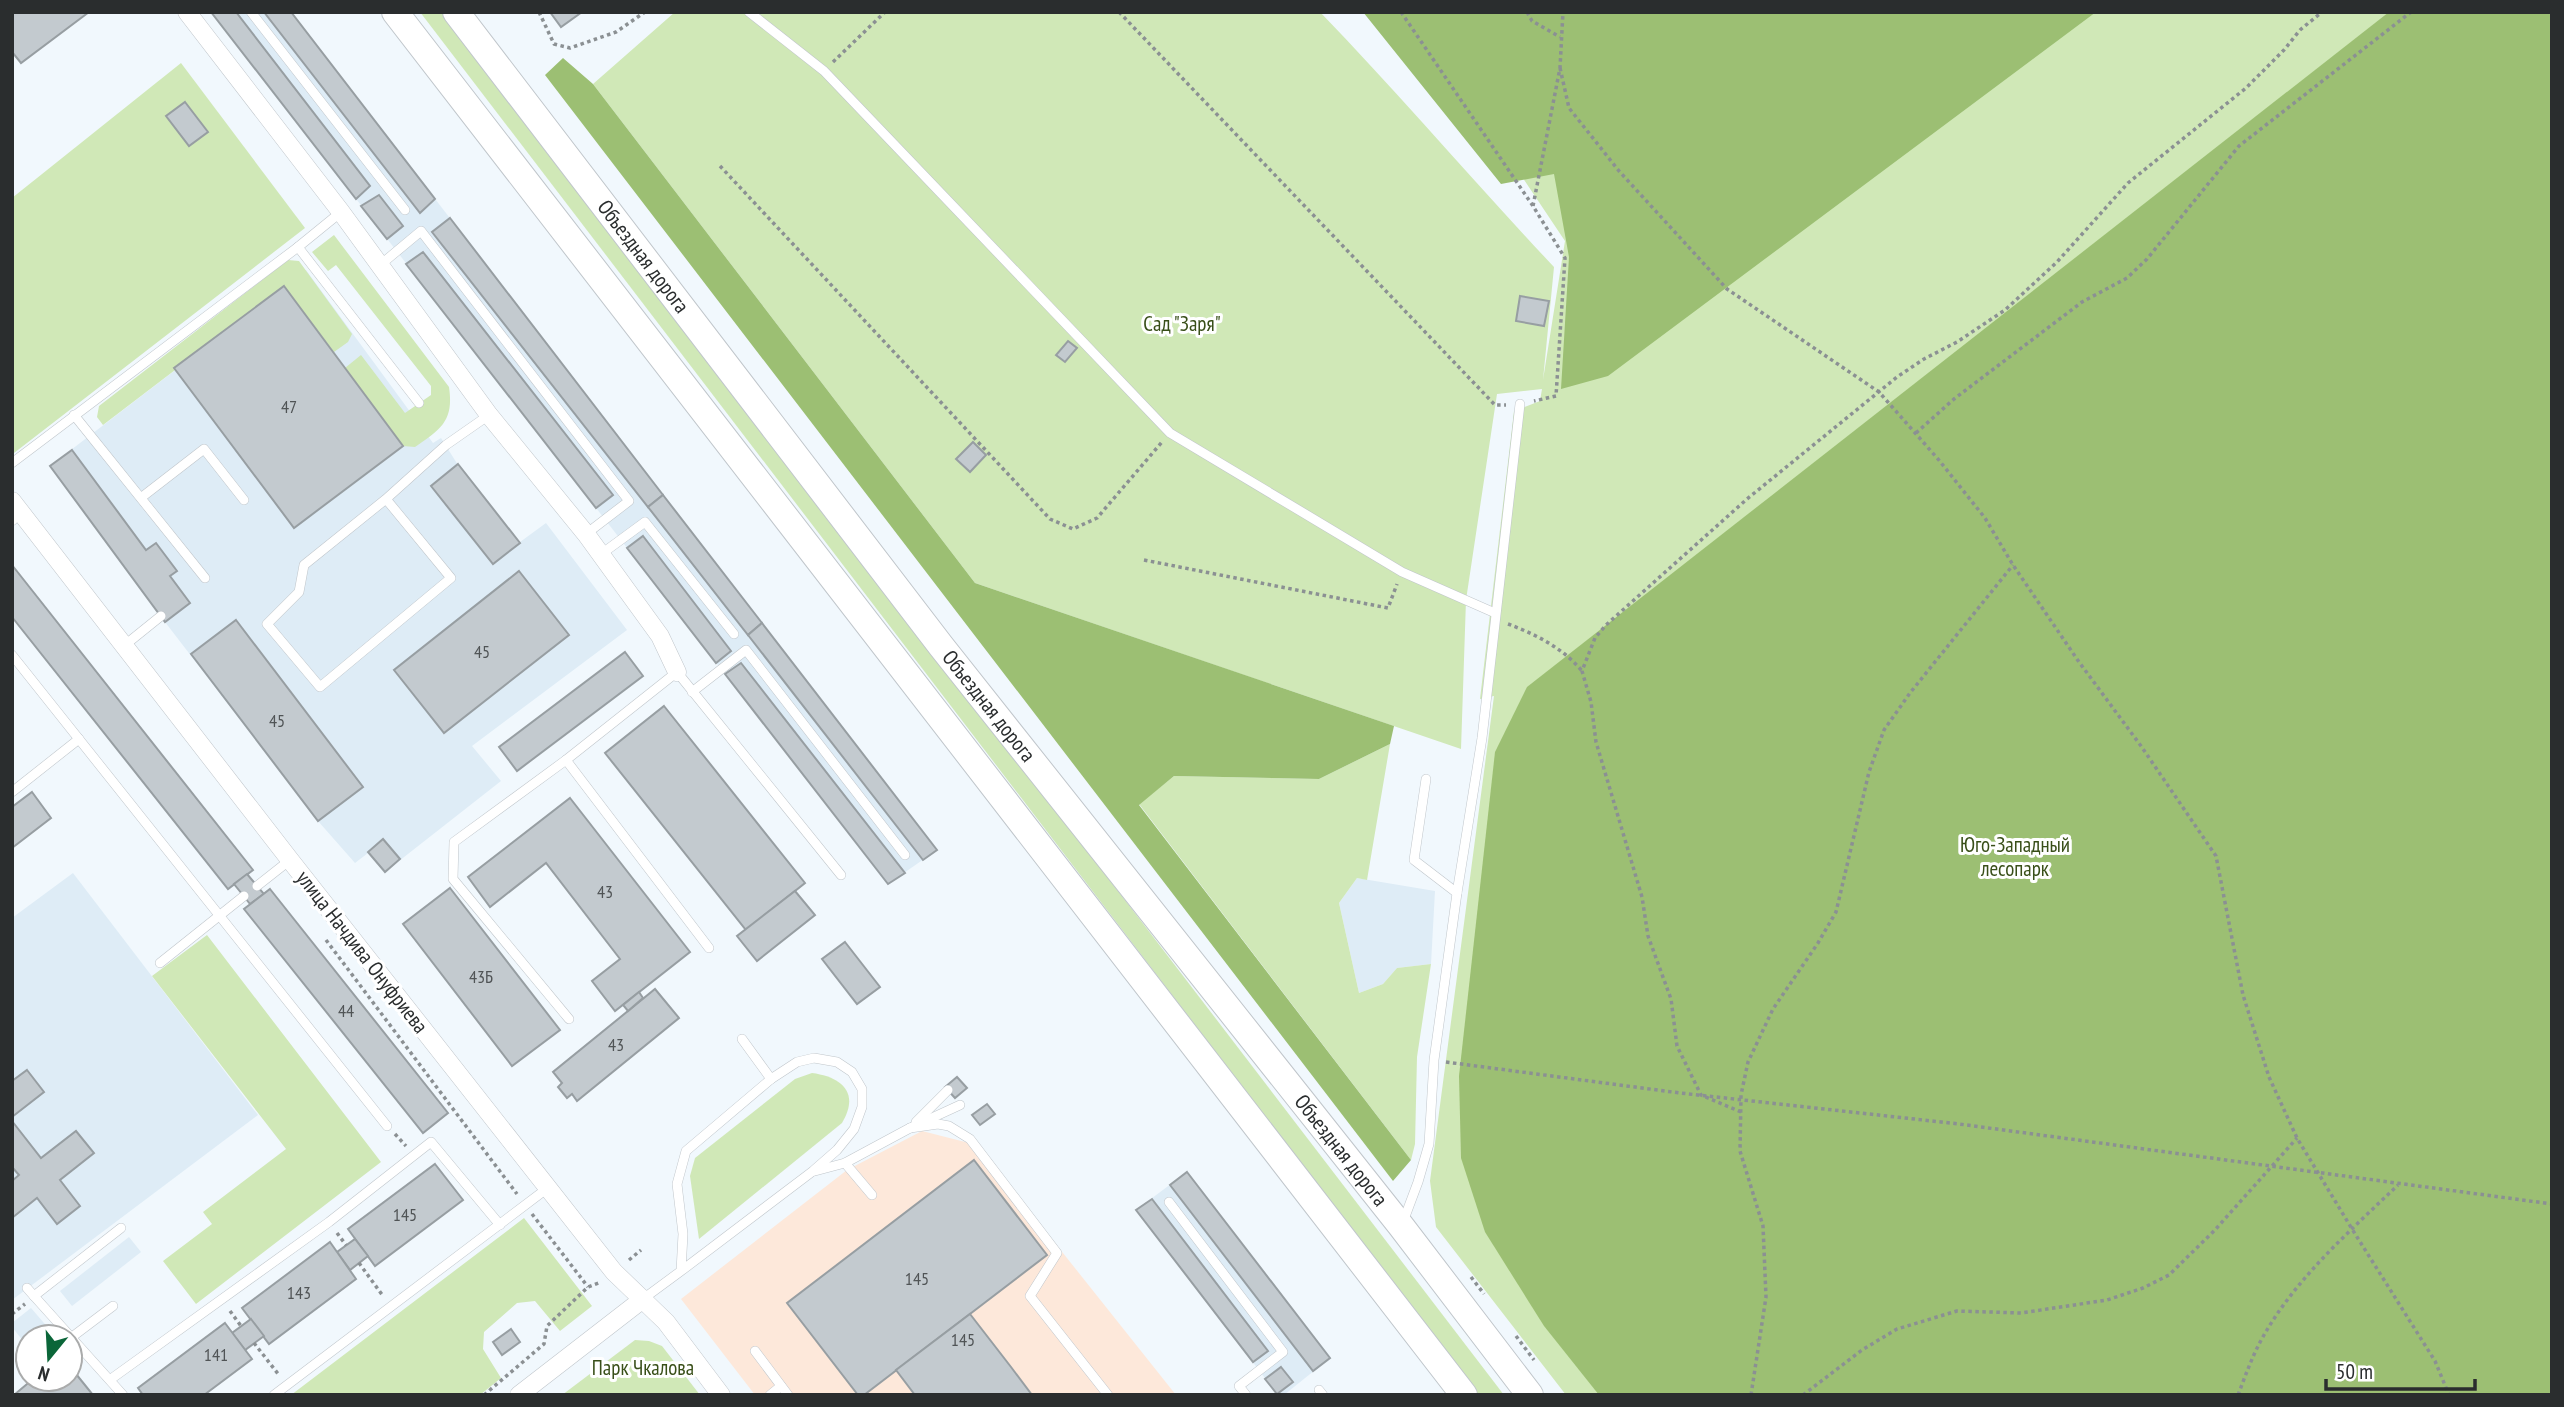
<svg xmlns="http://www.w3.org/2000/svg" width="2564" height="1407" viewBox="0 0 2564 1407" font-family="'PT Sans Narrow',sans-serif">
  <rect width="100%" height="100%" fill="#f1f8fd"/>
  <polygon fill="#fde8da" points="922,1131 977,1145 1176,1395 755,1395 681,1299 847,1170"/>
  <g fill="#deecf6">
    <polygon points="211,12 291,12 937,850 888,884"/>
    <polygon points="306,270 433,443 441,438 458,465 520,542 546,523 627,630 472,746 501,781 385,872 368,853 355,863 318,821 165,622 50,466"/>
    <polygon points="73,873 258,1115 12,1300 12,918"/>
    <polygon points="1357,878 1435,891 1431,964 1397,968 1383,984 1359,993 1339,903"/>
    <polygon points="1187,1172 1330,1358 1284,1395 1278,1395 1136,1210"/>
    <polygon points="129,1237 141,1252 72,1306 60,1291"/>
    <polygon points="31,1308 56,1337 28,1337 28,1347 12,1327 12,1323"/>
  </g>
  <g fill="#d0e8b7">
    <polygon points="420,12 445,12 1504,1395 1478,1395"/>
    <path d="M675,12H1320C1400,95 1475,183 1554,267L1543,380L1565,241L1412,12H2552V1395H1566L1436,1227L1430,1181L1494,696L1480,699L1514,411L1540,401L1542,389L1497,394L1466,600L1461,749L975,583L593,84Z"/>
    <polygon points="181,63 305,228 14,453 12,198"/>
    <path d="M334,235L449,387C454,421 441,429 415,447L403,446L345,368L361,355L405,413L431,395V386L336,265L328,271L312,252Z"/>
    <polygon points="288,260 299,261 352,334 348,342 334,352 284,287 103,425 97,417 99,406"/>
    <polygon points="1390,744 1367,880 1357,878 1339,903 1359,993 1383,984 1397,968 1431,964 1417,1057 1415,1144 1411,1160 1139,804 1174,776 1319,779"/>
    <polygon points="207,935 381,1162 196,1304 163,1261 212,1224 203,1212 286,1149 152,976"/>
    <path d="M812,1073C842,1077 860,1093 842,1123L699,1239L690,1176L695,1158L795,1079Z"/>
    <polygon points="524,1218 592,1306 560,1331 535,1301 517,1303 484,1332 483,1349 501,1378 480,1395 291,1395"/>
    <polygon points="635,1340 649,1341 662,1346 700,1395 562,1395"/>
  </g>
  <g fill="#9cbf73">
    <polygon points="1363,12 2096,12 1608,376 1561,389 1569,257 1554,174 1501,184"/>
    <polygon points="2389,12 2552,12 2552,1395 1599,1395 1544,1326 1485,1232 1461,1158 1459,1076 1495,752 1527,687"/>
    <polygon points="563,58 593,84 975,583 1394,726 1390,744 1319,779 1174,776 1139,805 1411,1160 1393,1181 545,75"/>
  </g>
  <g fill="#c3cacf" stroke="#979ea2" stroke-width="2">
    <polygon points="12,12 89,12 21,63 12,52"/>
    <polygon points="211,12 236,12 370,186 356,199"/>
    <polygon points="264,12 291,12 435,199 420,213"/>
    <polygon points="550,12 582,12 561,27"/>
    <polygon points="185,102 208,132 189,146 166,116"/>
    <polygon points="379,195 403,226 387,239 361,206"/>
    <polygon points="450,218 663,495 648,507 432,232"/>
    <polygon points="423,252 613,495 596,508 406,264"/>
    <polygon points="284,286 403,446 294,528 174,368"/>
    <polygon points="1520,296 1549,301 1544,326 1516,321"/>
    <polygon points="1068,341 1077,348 1065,362 1056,355"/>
    <polygon points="973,442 986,455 970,472 956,459"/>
    <polygon points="72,450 146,550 156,543 177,571 170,576 190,603 165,622 50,466"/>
    <polygon points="458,464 520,543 493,564 431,486"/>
    <polygon points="663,495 762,623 748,635 648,507"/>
    <polygon points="643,536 731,651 716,663 627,548"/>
    <polygon points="12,565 253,870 228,889 12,617"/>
    <polygon points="519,571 569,635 444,733 394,670"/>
    <polygon points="236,620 363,787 318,821 191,654"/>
    <polygon points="762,623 937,850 923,860 748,635"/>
    <polygon points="625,652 643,676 517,771 499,747"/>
    <polygon points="741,663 905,873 888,884 725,674"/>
    <polygon points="664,706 805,883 746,930 605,753"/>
    <polygon points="32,792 51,818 12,848 12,807"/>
    <polygon points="570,798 690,952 615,1011 592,981 620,959 546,863 490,907 468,877"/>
    <polygon points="383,839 400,859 385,872 368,852"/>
    <polygon points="247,874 264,894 250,904 234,884"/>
    <polygon points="450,888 560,1030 512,1066 403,924"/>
    <polygon points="270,889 448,1113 423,1133 244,909"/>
    <polygon points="795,891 815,915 757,961 737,936"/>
    <polygon points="845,942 880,987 857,1004 822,959"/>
    <polygon points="655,989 679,1018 577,1101 572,1094 567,1098 558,1087 562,1083 553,1072"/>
    <polygon points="639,992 643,998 628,1011 623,1005"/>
    <polygon points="27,1070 44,1092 12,1117 12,1081"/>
    <polygon points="957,1077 967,1088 955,1098 945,1087"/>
    <polygon points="987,1104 995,1114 980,1125 972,1115"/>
    <polygon points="12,1121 41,1158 76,1131 94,1153 60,1180 80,1206 57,1224 37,1198 12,1218 12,1181 19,1175 12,1167"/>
    <polygon points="974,1160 1047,1255 864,1395 858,1395 787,1303"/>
    <polygon points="435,1164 463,1200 375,1266 348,1229"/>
    <polygon points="1187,1172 1330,1358 1313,1371 1170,1185"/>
    <polygon points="1152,1199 1268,1351 1253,1362 1136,1210"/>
    <polygon points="355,1239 368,1256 350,1270 337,1252"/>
    <polygon points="330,1242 356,1279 269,1344 242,1308"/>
    <polygon points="970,1314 1011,1367 1032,1395 915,1395 896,1370"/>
    <polygon points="251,1319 264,1336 245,1350 232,1333"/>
    <polygon points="225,1323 252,1359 204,1395 143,1395 138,1388"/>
    <polygon points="511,1329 520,1342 502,1355 493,1342"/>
    <polygon points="1281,1367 1293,1382 1277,1394 1265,1379"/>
    <polygon points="72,1369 93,1395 14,1395 33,1379 55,1379 57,1381 70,1379"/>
  </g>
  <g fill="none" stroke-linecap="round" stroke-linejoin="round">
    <defs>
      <g id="service">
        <polyline points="251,12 405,210"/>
        <polyline points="749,12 824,71 1170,433 1402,572 1495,613"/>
        <polyline points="298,247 419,403"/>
        <polyline points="379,266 421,231 629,501 586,534"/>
        <polyline points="74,415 205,578"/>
        <polyline points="12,463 298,247 341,212"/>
        <polyline points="142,497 204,449 244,500"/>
        <polyline points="386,499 451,578 320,687 267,624 299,592 304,565 386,499 446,445 489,415"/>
        <polyline points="12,521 14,519"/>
        <polyline points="600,555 645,522 734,634"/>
        <polyline points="125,645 161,616"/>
        <polyline points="12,655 387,1126"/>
        <polyline points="692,692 746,650 905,855"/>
        <polyline points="566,760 709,948"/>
        <polyline points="12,792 79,739"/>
        <polyline points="257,886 290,860"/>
        <polyline points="1457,893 1482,738 1520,404"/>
        <polyline points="160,963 244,896"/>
        <polyline points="569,1019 453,879 454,842 566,760 677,672 841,875"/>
        <polyline points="742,1039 771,1079"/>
        <polyline points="916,1122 948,1090"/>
        <polyline points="910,1128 938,1124 949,1126 970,1139 1057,1253 1030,1296 1108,1395"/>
        <polyline points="845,1163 872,1195"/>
        <polyline points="815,1171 845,1163 910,1128 960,1105"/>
        <polyline points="1169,1202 1283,1352 1239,1386 1246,1395"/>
        <polyline points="1403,1222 1418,1182 1429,1144 1434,1060 1457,893 1414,860 1426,779"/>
        <polyline points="121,1228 34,1296 123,1395"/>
        <polyline points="27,1288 34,1296"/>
        <polyline points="643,1299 681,1271 813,1171 837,1150 854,1129 862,1107 862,1089 852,1072 837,1062 814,1058 797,1062 771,1079 686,1151 677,1184 683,1234 681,1271"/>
        <polyline points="72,1337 113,1306"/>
        <polyline points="755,1351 788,1395"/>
        <polyline points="111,1379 329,1222 431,1142 500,1225"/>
        <polyline points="1319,1390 1323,1395"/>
        <polyline points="274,1395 549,1187"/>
        <polyline points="770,1395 781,1386"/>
      </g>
      <g id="minor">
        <polyline points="187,12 341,212 489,415 586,534 660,636 677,672"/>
        <polyline points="12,501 290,860 614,1272 666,1322 721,1395"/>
        <polyline points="519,1395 643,1299"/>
      </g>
      <g id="primary">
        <polyline points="395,12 1464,1395"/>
        <path id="s1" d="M456,12L941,646L1401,1226L1530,1395"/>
      </g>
    </defs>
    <use href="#service" stroke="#c0c6cb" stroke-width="10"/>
    <use href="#minor" stroke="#c0c6cb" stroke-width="19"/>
    <use href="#primary" stroke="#c0c6cb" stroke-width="28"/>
    <g stroke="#8b9093" stroke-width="3.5" stroke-dasharray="3.5 3.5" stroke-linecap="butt">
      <polyline points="539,12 554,44 570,48 616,32 645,12"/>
      <polyline points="1119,12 1495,405 1506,405"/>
      <polyline points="1401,12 1533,206 1565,258 1556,396 1534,401"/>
      <polyline points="1527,12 1532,21 1560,37"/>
      <polyline points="833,62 885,12"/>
      <polyline points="1560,68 1569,108 1619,171 1727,289 1879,392 1938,459 1985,518 2013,565 2079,662 2141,746 2216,856 2243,995 2269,1077 2297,1138 2352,1229 2435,1361 2449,1395"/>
      <polyline points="720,166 1050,519 1073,529 1097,518 1162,442"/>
      <polyline points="1533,206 1560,68 1563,12"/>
      <polyline points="1916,433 1954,399 2082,302 2127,278 2147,259 2239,146 2411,12"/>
      <polyline points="1144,560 1388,608 1397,584"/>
      <path d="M1508,624C1535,634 1563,648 1582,671"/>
      <polyline points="326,940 517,1194"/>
      <polyline points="1446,1062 1680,1093 1959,1124 2552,1204"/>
      <polyline points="1741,1112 1701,1095 1677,1046 1671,999 1648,936 1642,897 1596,742 1591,702 1582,671 1595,638 1606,625 1747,499 1897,377 1924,359 1957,342 2005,310 2057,262 2128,183 2246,88 2284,50 2300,30 2322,12"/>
      <polyline points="395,1134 406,1146"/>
      <polyline points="532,1214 588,1287"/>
      <polyline points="337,1233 346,1245"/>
      <polyline points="629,1260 641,1250"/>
      <polyline points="359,1263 383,1296"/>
      <polyline points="1471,1277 1484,1294"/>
      <polyline points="230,1311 241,1326"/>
      <polyline points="12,1314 25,1304"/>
      <polyline points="1516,1336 1534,1360"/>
      <polyline points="254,1343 279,1375"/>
      <polyline points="484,1395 544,1344 547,1326 588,1287 601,1282"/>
      <polyline points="1751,1395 1766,1297 1763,1226 1740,1151 1741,1095 1748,1062 1773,1009 1818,943 1836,912 1869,772 1884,730 1910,693 2013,565"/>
      <polyline points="1803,1395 1862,1350 1897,1329 1957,1311 2021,1313 2107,1300 2143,1288 2169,1275 2214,1231 2297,1138"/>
      <path d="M2238,1395C2246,1374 2253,1354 2264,1335C2297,1277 2351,1230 2398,1185"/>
    </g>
    <use href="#service" stroke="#fff" stroke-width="9"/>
    <use href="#minor" stroke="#fff" stroke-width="18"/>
    <use href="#primary" stroke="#fff" stroke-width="26"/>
  </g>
  <g text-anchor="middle" stroke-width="6" stroke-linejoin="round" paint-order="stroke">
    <g font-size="18" fill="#505456">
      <text x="289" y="413">47</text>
      <text x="482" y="658">45</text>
      <text x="277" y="727">45</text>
      <text x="605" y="898">43</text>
      <text x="481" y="983">43Б</text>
      <text x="346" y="1017">44</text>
      <text x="616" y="1051">43</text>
      <text x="405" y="1221">145</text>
      <text x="917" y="1285">145</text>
      <text x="299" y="1299">143</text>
      <text x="963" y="1346">145</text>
      <text x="216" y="1361">141</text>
    </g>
    <g font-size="21" fill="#2a2d2e" stroke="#fff">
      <text dy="7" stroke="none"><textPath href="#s1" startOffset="308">Объездная дорога</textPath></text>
      <text dy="7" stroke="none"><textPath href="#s1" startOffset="875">Объездная дорога</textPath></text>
      <text transform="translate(362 952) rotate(52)" y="7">улица Начдива Онуфриева</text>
      <text dy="7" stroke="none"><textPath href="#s1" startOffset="1442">Объездная дорога</textPath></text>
    </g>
    <g font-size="21" fill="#394f19" stroke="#fff">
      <text x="1182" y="331">Сад "Заря"</text>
      <text x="2015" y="852">Юго-Западный<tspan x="2015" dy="24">лесопарк</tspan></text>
      <text x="643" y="1375">Парк Чкалова</text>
    </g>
  </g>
  <rect width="2564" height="1407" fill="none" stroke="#2a2d2e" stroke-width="28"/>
  <g transform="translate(49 1358) rotate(198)"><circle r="33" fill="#ffffff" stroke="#aaabab" stroke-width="2"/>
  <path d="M0-5L12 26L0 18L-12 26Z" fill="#0b6639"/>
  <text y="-10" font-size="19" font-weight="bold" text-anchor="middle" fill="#2a2d2e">N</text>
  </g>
  <path d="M2326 1379v10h149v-10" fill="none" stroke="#2a2d2e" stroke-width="3.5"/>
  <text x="2336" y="1379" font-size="21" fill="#2a2d2e" stroke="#ffffff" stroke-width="5" paint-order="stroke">50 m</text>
</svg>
